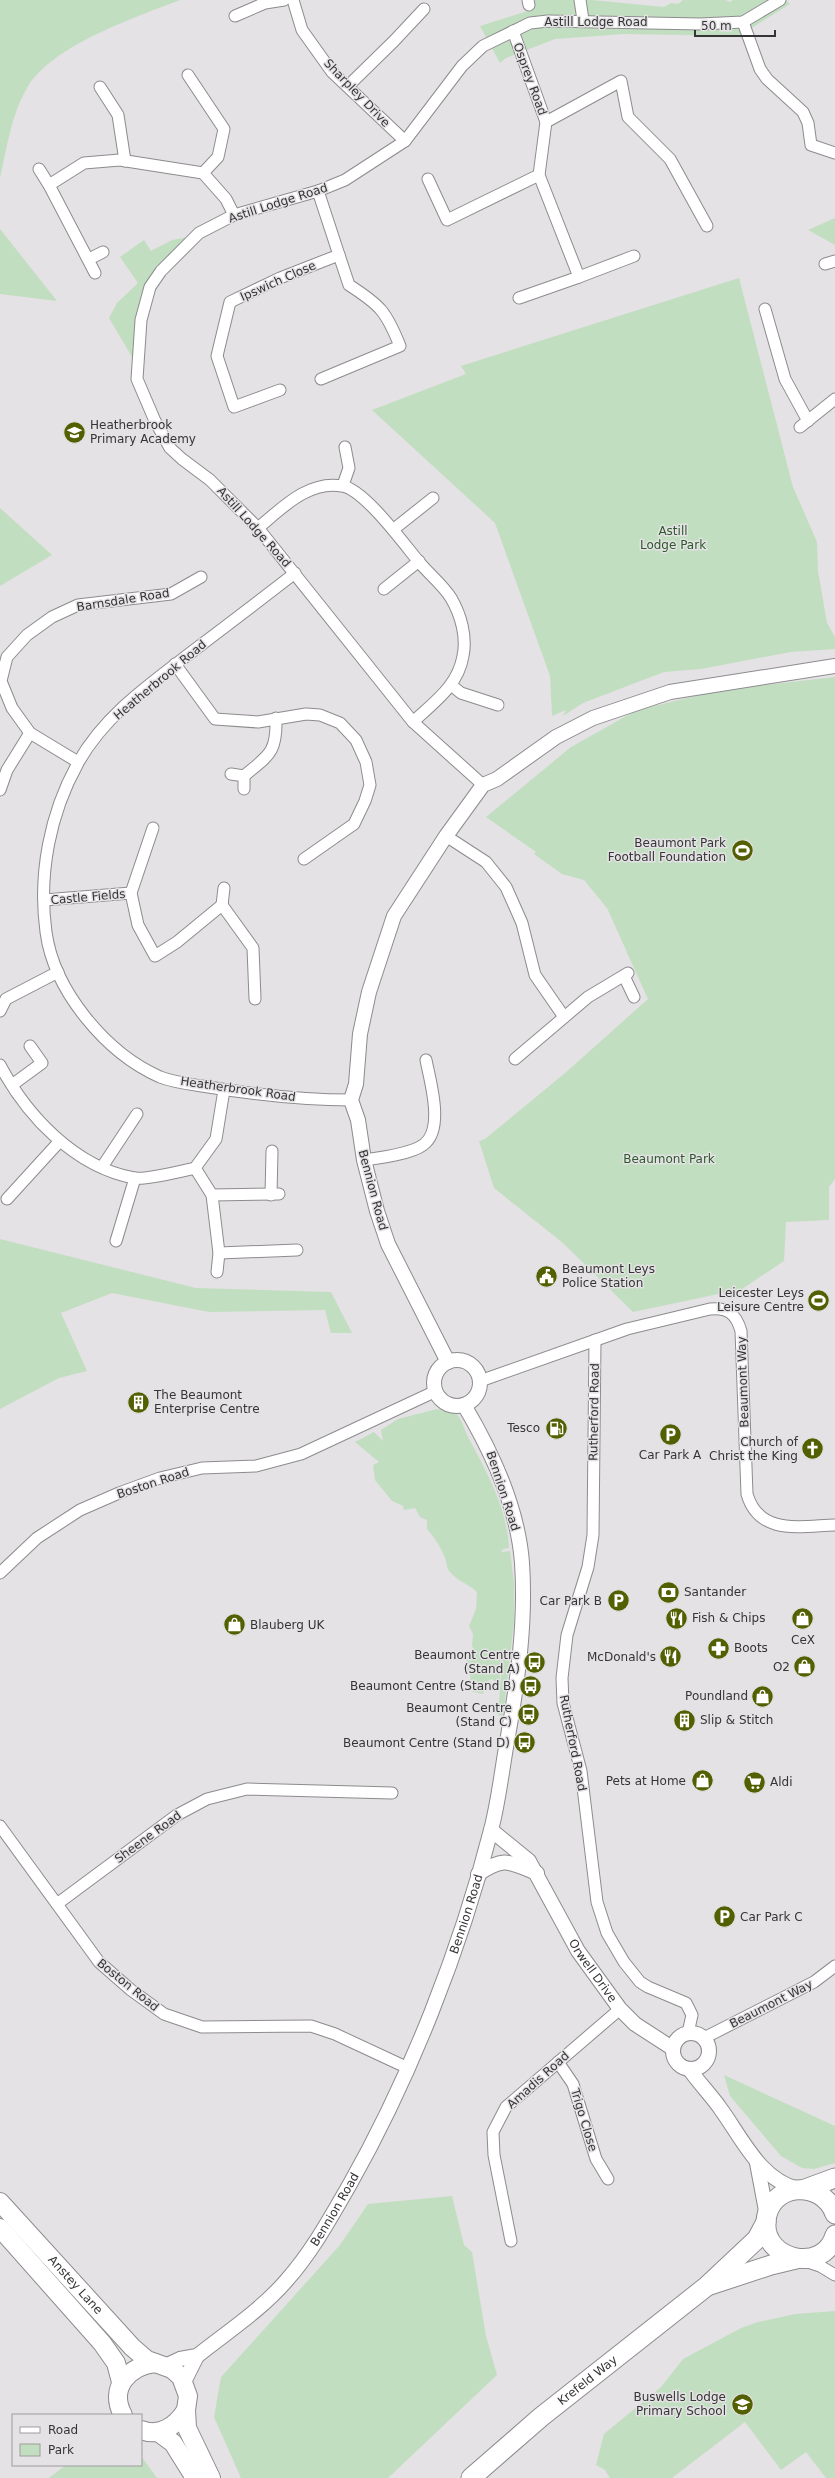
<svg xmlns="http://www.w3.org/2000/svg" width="835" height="2478" viewBox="0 0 835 2478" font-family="'DejaVu Sans',sans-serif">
  <rect width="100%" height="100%" fill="#e4e2e4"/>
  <g fill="#c2dec0">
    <path d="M0,0H180C134,18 52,45 27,88C11,115 7,148 0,178Z"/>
    <polygon points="535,0 592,0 664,7 671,3 678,4 683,0 726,0 730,2 733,0 786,0 790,4 739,36 624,34 555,39 506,58 500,63 480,26 531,10"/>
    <polygon points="835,218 835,245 808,230"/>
    <polygon points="0,229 57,301 0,294"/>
    <polygon points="195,236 150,287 138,367 109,318 117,303 138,283 120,257 144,240 151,251 172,240"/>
    <polygon points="739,278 793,487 817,542 818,571 827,623 835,637 835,649 791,652 701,669 664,672 583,703 563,716 566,710 552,716 550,676 495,523 372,410 466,374 461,366"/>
    <polygon points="0,508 52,555 0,586"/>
    <polygon points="835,677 835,1179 829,1187 829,1220 786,1222 784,1261 742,1289 633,1312 563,1243 494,1188 479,1141 485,1139 564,1074 648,999 607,908 584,880 562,874 534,854 536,852 486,817 571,747 637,710 721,690"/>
    <polygon points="0,1239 196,1288 331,1292 352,1333 331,1333 325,1310 209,1312 112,1293 61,1313 87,1371 59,1378 0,1409"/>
    <path d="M437,1409L456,1413C463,1421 464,1429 468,1437C487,1472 507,1508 509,1548L503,1549L501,1552L510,1551L514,1583V1622L503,1716L498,1715L502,1660C497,1668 502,1676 498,1684L492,1679L489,1680L483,1694L473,1692L471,1689L470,1675L465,1669L467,1659L475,1658L476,1653L472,1646L473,1634L469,1626L476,1609L477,1592C469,1584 457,1581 450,1572C446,1568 447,1562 445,1558C441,1547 434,1537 427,1529V1520L420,1517L415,1508L404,1510L403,1506L392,1501L375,1480L373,1465L379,1462L355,1442L374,1432L383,1441L381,1430L398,1419Z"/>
    <polygon points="724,2075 835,2126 835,2163 814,2169 802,2168 781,2156 730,2096"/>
    <polygon points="452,2196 464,2245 472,2252 486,2336 497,2375 388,2478 241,2478 214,2417 221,2377 340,2245 368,2204"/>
    <polygon points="835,2311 835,2478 826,2478 806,2452 781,2470 745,2422 672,2478 610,2478 605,2470 596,2465 604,2434 661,2387 683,2359 741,2328 758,2322 795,2314"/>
    <polygon points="141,2456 157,2478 49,2478 66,2465 141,2465"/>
  </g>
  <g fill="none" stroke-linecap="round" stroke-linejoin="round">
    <defs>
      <g id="minor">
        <polyline points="293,0 302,30 332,72 405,141"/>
        <polyline points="528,0 529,5"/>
        <polyline points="580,0 583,20"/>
        <polyline points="235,16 265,3 284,0"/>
        <polyline points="743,22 760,69 767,79 803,112 808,123 811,145 835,153"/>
        <polyline points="513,31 546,122 539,175 579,277 519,298"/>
        <polyline points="188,75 224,129 218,157 203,173"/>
        <polyline points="348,86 394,41 424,9"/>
        <polyline points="100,87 118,115 125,161"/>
        <polyline points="546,122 621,81 628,117 670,159 707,226"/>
        <polyline points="39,169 49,185"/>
        <polyline points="428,179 447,220 539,175"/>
        <polyline points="89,259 103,252"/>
        <polyline points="825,264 835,261"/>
        <polyline points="95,273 49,185 84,163 120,160 203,173 226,199 234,215"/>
        <polyline points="579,277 634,256"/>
        <polyline points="765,309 785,379 808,421"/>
        <path d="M321,379L400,346C386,311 380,305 349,285L339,255"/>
        <polyline points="280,390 234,407 217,356 230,302 280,278 339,255 318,191"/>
        <polyline points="800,427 835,399"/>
        <polyline points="343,485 349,468 345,447"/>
        <path d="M258,528C281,509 308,480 342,486C364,489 404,544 419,562C429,574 443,585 451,598C461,615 467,637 463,656C458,686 434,702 413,722"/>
        <polyline points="394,529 433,498"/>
        <path d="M295,573C263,598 230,623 197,648C154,681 105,714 78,763C50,813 38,874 46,932C54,991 106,1053 160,1077C173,1082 189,1084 202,1086C251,1094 301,1100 351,1100"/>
        <polyline points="384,589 419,561"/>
        <polyline points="175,664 215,719 258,722 306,714 320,715 340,723 356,740 366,762 370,785 365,801 354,824 304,859"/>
        <polyline points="451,685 461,693 498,705"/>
        <polyline points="78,762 30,733 12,708 1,681 7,657 27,635 52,617 78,605 171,594 201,577"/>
        <polyline points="231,774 244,776 244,789"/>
        <path d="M244,776C269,755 277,753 276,718"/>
        <polyline points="483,785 413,722 258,528 210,480 182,459 170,448 155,421 137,379 141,320 150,287 161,271 199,233 234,215 318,191 345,180 405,141 462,66 483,46 530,23 548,21 700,24 743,22 780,0"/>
        <polyline points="0,790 7,770 30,733"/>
        <polyline points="446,836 486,862 506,887 522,923 535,975 564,1017"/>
        <polyline points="131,893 153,828"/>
        <polyline points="44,900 131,893 138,925 155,956 177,942 222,905 253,948 255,999"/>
        <polyline points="222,905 224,888"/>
        <polyline points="624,976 634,997"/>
        <polyline points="0,1011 6,999 58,972"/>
        <polyline points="515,1059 588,997 628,973"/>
        <path d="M0,1065C27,1116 75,1167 134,1178C146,1180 182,1171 195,1168L216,1139L224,1090"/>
        <polyline points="12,1085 42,1063 30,1046"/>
        <path d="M364,1160C379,1158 411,1154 423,1145C445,1130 430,1081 426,1060"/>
        <polyline points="102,1167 137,1114"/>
        <polyline points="195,1168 212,1195 219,1253 217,1272"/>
        <polyline points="212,1195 279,1194"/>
        <polyline points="271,1195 272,1151"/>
        <polyline points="7,1199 59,1142"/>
        <polyline points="116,1241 135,1178"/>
        <polyline points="219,1253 297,1250"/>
        <polyline points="595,1340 593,1535 588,1567 567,1635 562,1678 563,1703 581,1771 597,1902 607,1933 624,1962 640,1982 648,1987 686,2003 692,2015 688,2033"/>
        <path d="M480,1381L627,1329L710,1309C728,1307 736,1314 741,1331L747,1494C759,1536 801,1526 835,1525"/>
        <polyline points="0,1573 37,1538 80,1510 119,1493 160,1478 202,1468 256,1466 301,1454 436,1391"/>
        <polyline points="0,1826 99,1962 131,1990 164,2014 202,2027 311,2026 335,2034 408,2068"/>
        <polyline points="57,1904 177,1815 207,1799 247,1789 392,1793"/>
        <polyline points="704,2038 814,1982 835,1966"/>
        <polyline points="558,2062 573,2084 596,2159 608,2179"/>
        <polyline points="511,2241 494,2155 493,2132 506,2107 620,2009"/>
        <polyline points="805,2261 820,2266 835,2275"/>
      </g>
      <g id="tertiary">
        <circle cx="457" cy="1383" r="23"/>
        <polyline points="448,1362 388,1244 377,1211 364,1160 358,1120 351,1100 356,1084 360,1034 369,992 394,916 446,836 483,785 497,779 556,737 593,718 670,692 835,666"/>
        <path id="s1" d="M491,1830L529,1861L578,1951L620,2009L635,2024L672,2048"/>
        <path d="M478,1874C505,1856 509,1862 537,1873"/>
        <circle cx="691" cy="2051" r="18"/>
        <path d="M690,2070C699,2083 711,2095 720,2108C742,2138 760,2180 798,2189"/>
        <polyline points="757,2163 767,2216"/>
        <path id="s2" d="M167,2365L180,2359L197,2356C227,2332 261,2310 286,2281C312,2252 331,2217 350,2184C410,2078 461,1948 491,1830C499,1800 502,1768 508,1736C518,1679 526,1621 522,1563C518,1507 492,1452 464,1405"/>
        <polyline points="184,2382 197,2356"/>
      </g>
      <g id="primary">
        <path id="s3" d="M0,2202L132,2347L147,2360L172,2369L181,2377L188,2396L186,2410L187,2428L211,2478"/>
        <polyline points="0,2228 102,2343 116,2363 121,2382"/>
        <path d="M123,2415C108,2388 129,2366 155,2363"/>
        <path d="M141,2430C160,2437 176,2426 186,2410"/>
        <polyline points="158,2432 173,2443 195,2478"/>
      </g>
      <g id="trunk">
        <polyline points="805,2189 835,2178"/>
        <path d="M835,2214C822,2178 768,2183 766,2222C763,2261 824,2274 835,2235"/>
        <polyline points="710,2285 771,2265 796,2259"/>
        <path id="s4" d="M471,2478L541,2417L707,2286L757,2239L766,2222"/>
      </g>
    </defs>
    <use href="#minor" stroke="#8d8b8e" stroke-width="13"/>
    <use href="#tertiary" stroke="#8d8b8e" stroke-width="16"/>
    <use href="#primary" stroke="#8d8b8e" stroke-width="20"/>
    <use href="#trunk" stroke="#8d8b8e" stroke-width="21"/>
    <use href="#minor" stroke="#fff" stroke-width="11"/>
    <use href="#tertiary" stroke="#fff" stroke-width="14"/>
    <use href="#primary" stroke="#fff" stroke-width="18"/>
    <use href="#trunk" stroke="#fff" stroke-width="19"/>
  </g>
  <defs>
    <symbol id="school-disc" viewBox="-11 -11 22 22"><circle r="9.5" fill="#536001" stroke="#e4e2e4"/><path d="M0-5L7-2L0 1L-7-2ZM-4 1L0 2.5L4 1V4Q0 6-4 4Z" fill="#fff"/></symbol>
    <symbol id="stadium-disc" viewBox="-11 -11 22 22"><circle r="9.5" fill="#536001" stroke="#e4e2e4"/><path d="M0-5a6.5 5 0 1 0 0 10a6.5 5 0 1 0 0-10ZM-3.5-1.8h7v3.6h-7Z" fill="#fff"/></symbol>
    <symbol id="civic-disc" viewBox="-11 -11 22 22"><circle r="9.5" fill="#536001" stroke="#e4e2e4"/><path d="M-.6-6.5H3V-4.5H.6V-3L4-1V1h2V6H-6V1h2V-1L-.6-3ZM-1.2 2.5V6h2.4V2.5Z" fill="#fff"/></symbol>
    <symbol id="building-disc" viewBox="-11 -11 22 22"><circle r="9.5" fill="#536001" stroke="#e4e2e4"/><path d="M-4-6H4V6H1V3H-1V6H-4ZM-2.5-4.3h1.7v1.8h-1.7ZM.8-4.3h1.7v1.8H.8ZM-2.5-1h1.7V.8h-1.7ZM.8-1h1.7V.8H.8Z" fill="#fff"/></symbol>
    <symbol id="fuel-disc" viewBox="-11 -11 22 22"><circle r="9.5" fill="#536001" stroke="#e4e2e4"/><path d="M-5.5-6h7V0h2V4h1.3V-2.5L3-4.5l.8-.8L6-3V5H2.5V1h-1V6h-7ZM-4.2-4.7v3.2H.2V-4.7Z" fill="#fff"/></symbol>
    <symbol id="parking-disc" viewBox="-11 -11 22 22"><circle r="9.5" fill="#536001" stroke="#e4e2e4"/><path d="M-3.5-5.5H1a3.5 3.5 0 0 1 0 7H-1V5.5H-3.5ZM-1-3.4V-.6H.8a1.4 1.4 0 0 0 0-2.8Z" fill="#fff"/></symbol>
    <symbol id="church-disc" viewBox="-11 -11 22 22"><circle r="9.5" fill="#536001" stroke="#e4e2e4"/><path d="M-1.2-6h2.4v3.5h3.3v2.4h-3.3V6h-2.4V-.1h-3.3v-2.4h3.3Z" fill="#fff"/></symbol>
    <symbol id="bank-disc" viewBox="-11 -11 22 22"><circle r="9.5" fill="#536001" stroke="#e4e2e4"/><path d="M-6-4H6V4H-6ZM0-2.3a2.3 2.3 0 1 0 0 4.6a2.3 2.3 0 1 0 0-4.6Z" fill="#fff"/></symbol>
    <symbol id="restaurant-disc" viewBox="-11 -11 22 22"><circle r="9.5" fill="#536001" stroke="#e4e2e4"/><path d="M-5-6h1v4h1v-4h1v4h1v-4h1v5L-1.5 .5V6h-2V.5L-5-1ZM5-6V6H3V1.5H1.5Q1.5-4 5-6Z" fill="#fff"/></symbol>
    <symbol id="shop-disc" viewBox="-11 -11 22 22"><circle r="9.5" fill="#536001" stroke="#e4e2e4"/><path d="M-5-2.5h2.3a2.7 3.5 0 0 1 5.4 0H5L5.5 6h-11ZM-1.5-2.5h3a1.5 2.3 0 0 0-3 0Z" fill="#fff"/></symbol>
    <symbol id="pharmacy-disc" viewBox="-11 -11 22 22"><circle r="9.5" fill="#536001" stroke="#e4e2e4"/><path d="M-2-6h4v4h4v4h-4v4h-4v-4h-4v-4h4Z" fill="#fff"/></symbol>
    <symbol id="bus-disc" viewBox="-11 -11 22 22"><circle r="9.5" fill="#536001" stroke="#e4e2e4"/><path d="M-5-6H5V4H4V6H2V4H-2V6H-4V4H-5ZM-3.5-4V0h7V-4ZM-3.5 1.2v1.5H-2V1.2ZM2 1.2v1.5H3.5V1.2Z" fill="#fff"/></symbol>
    <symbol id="supermarket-disc" viewBox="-11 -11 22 22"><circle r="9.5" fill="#536001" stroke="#e4e2e4"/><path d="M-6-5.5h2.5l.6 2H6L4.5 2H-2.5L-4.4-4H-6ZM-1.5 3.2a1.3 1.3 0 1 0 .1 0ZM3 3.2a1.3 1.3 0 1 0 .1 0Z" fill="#fff"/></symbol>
  </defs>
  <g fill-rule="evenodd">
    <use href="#school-disc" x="62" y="420" width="25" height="25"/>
    <use href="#stadium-disc" x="730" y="838" width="25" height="25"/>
    <use href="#civic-disc" x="534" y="1264" width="25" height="25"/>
    <use href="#stadium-disc" x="806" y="1288" width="25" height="25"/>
    <use href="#building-disc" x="126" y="1390" width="25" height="25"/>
    <use href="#fuel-disc" x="544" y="1416" width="25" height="25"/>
    <use href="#parking-disc" x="658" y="1422" width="25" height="25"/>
    <use href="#church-disc" x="800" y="1436" width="25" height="25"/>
    <use href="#bank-disc" x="656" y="1580" width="25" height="25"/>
    <use href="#parking-disc" x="606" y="1588" width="25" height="25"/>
    <use href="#restaurant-disc" x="664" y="1606" width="25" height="25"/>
    <use href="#shop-disc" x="790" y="1606" width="25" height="25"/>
    <use href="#shop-disc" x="222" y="1612" width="25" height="25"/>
    <use href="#pharmacy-disc" x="706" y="1636" width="25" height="25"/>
    <use href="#restaurant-disc" x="658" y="1644" width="25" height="25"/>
    <use href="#bus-disc" x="522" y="1650" width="25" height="25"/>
    <use href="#shop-disc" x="792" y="1654" width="25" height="25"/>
    <use href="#bus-disc" x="518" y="1674" width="25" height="25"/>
    <use href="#shop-disc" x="750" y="1684" width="25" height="25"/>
    <use href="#bus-disc" x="516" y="1702" width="25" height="25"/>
    <use href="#building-disc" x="672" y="1708" width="25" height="25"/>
    <use href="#bus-disc" x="512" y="1730" width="25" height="25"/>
    <use href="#shop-disc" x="690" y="1768" width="25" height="25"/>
    <use href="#supermarket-disc" x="742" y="1770" width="25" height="25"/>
    <use href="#parking-disc" x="712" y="1904" width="25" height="25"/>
    <use href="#school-disc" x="730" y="2392" width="25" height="25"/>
  </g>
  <g text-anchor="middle" stroke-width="3" stroke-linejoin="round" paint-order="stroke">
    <g font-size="12" fill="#363536" stroke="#e4e2e4">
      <text x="596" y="26">Astill Lodge Road</text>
      <text transform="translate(530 79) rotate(70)" y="4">Osprey Road</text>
      <text transform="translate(357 93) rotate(46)" y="4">Sharpley Drive</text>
      <text transform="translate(278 203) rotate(-18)" y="4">Astill Lodge Road</text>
      <text transform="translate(278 281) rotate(-24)" y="4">Ipswich Close</text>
      <text transform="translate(254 527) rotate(48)" y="4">Astill Lodge Road</text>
      <text transform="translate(123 600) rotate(-9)" y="4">Barnsdale Road</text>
      <text transform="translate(160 680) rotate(-40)" y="4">Heatherbrook Road</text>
      <text transform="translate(88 897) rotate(-5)" y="4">Castle Fields</text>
      <text transform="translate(238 1089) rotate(8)" y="4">Heatherbrook Road</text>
      <text transform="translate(373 1190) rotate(75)" y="4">Bennion Road</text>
      <text transform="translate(743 1382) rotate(-92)" y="4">Beaumont Way</text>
      <text transform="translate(594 1412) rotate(-89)" y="4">Rutherford Road</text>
      <text transform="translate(153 1483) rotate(-18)" y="4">Boston Road</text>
      <text transform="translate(503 1491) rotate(72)" y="4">Bennion Road</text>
      <text transform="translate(573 1743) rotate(79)" y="4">Rutherford Road</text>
      <text transform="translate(148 1837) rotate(-36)" y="4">Sheene Road</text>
      <text dy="4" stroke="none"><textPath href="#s2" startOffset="559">Bennion Road</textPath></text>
      <text dy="4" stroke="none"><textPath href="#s1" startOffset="176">Orwell Drive</textPath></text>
      <text transform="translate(128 1985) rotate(39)" y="4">Boston Road</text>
      <text transform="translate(771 2004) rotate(-27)" y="4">Beaumont Way</text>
      <text transform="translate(538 2080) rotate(-42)" y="4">Amadis Road</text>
      <text transform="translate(584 2120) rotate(73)" y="4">Trigo Close</text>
      <text dy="4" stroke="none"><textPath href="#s2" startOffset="235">Bennion Road</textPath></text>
      <text dy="4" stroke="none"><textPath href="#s3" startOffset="112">Anstey Lane</textPath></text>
      <text dy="4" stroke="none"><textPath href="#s4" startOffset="152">Krefeld Way</textPath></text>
    </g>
    <g font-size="12" fill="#363536" stroke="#e4e2e4" text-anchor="end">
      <text x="90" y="429" text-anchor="start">Heatherbrook<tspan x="90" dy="14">Primary Academy</tspan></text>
      <text x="726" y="847">Beaumont Park<tspan x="726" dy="14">Football Foundation</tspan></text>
      <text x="562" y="1273" text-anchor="start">Beaumont Leys<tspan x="562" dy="14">Police Station</tspan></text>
      <text x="804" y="1297">Leicester Leys<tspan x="804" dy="14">Leisure Centre</tspan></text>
      <text x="154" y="1399" text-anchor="start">The Beaumont<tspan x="154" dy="14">Enterprise Centre</tspan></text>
      <text x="540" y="1432">Tesco</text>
      <text x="798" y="1446">Church of<tspan x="798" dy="14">Christ the King</tspan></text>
      <text x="670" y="1459" text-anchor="middle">Car Park A</text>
      <text x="684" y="1596" text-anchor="start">Santander</text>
      <text x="602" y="1605">Car Park B</text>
      <text x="692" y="1622" text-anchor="start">Fish &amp; Chips</text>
      <text x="250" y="1629" text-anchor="start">Blauberg UK</text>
      <text x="803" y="1644" text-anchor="middle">CeX</text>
      <text x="734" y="1652" text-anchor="start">Boots</text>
      <text x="520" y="1659">Beaumont Centre<tspan x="520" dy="14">(Stand A)</tspan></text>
      <text x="656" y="1661">McDonald's</text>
      <text x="790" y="1671">O2</text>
      <text x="516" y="1690">Beaumont Centre (Stand B)</text>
      <text x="748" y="1700">Poundland</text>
      <text x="512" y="1712">Beaumont Centre<tspan x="512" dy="14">(Stand C)</tspan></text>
      <text x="700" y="1724" text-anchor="start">Slip &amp; Stitch</text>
      <text x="510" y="1747">Beaumont Centre (Stand D)</text>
      <text x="686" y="1785">Pets at Home</text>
      <text x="770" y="1786" text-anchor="start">Aldi</text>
      <text x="740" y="1921" text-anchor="start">Car Park C</text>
      <text x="726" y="2401">Buswells Lodge<tspan x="726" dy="14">Primary School</tspan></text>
    </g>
    <g font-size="12" fill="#2d592c" stroke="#e4e2e4">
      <text x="673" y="535">Astill<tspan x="673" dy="14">Lodge Park</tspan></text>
      <text x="669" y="1163">Beaumont Park</text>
    </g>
  </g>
  <rect x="12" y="2414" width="130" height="52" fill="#e4e2e4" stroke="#9e9d9e"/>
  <rect x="20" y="2427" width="20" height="6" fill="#ffffff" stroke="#9e9d9e"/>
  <text x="48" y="2434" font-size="12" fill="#363536">Road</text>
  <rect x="20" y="2444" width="20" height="12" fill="#c2dec0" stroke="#9e9d9e"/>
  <text x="48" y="2454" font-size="12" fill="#363536">Park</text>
  <path d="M695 30v6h80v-6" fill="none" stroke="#363536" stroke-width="2"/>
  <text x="701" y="30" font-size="12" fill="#363536" stroke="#e4e2e4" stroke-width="3" paint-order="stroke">50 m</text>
</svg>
